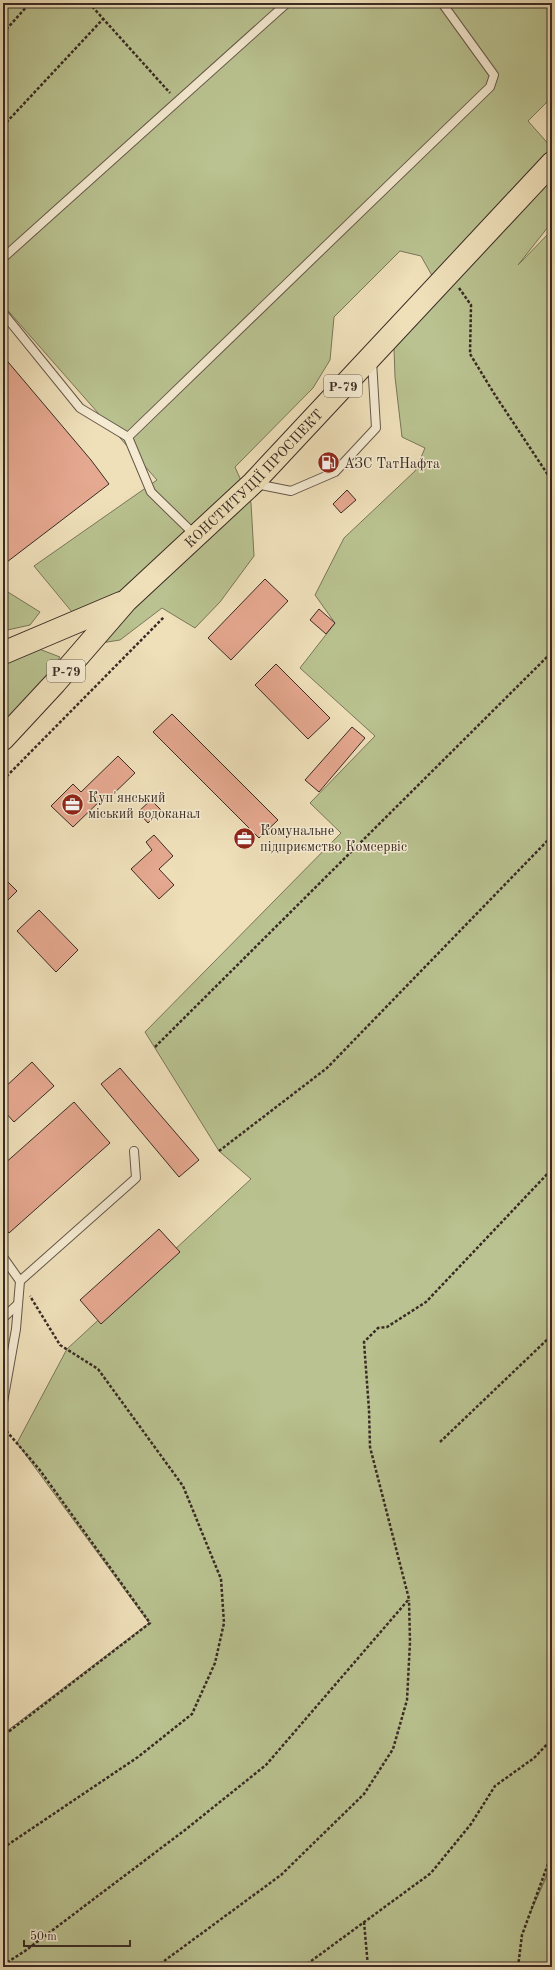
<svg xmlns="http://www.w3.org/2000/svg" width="555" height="1970" viewBox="0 0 555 1970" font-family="'Old Standard TT',serif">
  <rect width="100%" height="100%" fill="#efe0ba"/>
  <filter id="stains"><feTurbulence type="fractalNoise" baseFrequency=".005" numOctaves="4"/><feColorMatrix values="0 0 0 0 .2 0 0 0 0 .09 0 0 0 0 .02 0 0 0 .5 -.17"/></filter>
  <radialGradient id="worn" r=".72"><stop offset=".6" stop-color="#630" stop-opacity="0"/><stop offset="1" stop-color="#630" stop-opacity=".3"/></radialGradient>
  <g fill="#b9c290" stroke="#79765a">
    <polygon points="3,3 552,3 552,97 528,121 552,148 552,222 518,265 552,230 552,1862 531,1911 552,1865 552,1967 3,1967 3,1734 149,1623 17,1443 67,1349 251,1179 219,1151 145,1032 341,833 310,803 375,736 300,668 335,623 315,595 344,538 415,471 425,448 402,437 395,377 393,320 435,281 421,256 400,251 334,317 330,360 313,388 235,467 251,503 254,556 220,602 195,628 162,608 120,640 101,643 72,612 34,566 157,480 3,305"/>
    <polygon points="3,589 40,612 30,625 3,631"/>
    <polygon points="39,649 60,657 40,691 3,729 3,657"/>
  </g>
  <g fill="#e5a890" stroke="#392b24">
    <polygon points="3,356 91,460 109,484 3,565"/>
    <polygon points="347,490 356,500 341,513 333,504"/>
    <polygon points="265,579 288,601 231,660 208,638"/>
    <polygon points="319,609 335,623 326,634 310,620"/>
    <polygon points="276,664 330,718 308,739 255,685"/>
    <polygon points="172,714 278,820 259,838 153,732"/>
    <polygon points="352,727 365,738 319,792 305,780"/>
    <polygon points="118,756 135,773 107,800 104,797 73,827 51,806 73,784 81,792"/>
    <polygon points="151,800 161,810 148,823 138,812"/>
    <polygon points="154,835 173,856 159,869 174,885 159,899 131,869 152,850 146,842"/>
    <polygon points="3,877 17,891 3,905"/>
    <polygon points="39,910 78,950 56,972 17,931"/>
    <polygon points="32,1062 54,1086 14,1122 3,1110 3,1089"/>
    <polygon points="120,1068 199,1160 179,1177 101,1084"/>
    <polygon points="74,1102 110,1143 9,1233 3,1226 3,1165"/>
    <polygon points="159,1229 180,1252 101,1324 80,1300"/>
  </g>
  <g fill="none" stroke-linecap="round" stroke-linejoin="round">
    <defs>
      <g id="lane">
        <polyline points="3,258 287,3"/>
        <polyline points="3,313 80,408 128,437 151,492 195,535"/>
        <polyline points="128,437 490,87 494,75 442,3"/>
        <polyline points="256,484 291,491 335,472 376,428 372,361"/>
        <polyline points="3,1257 20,1281 16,1329 3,1402"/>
        <polyline points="20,1281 136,1178 134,1151"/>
        <polyline points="3,1318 18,1304"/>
      </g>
      <g id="primary">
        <polyline points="3,653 121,603"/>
        <path id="s1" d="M3,739L55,683L126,601L253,483L552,163"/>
      </g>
    </defs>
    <use href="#lane" stroke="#66584a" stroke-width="10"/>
    <use href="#primary" stroke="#392b24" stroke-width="24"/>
    <g stroke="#392b24" stroke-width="2.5" stroke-dasharray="3 2" stroke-linecap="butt">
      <polyline points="89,3 170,93"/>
      <polyline points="3,33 30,3"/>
      <polyline points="3,126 103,19"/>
      <polyline points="459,288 471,305 470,354 495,395 552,481"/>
      <polyline points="3,780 164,617"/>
      <polyline points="155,1047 552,652"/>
      <polyline points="219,1151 327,1068 552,836"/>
      <polyline points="3,1427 39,1469 150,1623 3,1736"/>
      <polyline points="440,1442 552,1335"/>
      <polyline points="3,1848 138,1757 192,1714 215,1663 224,1623 221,1579 183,1486 98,1369 60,1345 30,1296"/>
      <polyline points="364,1922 368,1967"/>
      <polyline points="3,1965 25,1951 185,1830 266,1765 409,1599 370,1447 369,1410 364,1342 378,1328 387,1327 426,1302 552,1169"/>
      <polyline points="156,1967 281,1875 364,1794 393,1749 407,1700 410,1642 409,1600"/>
      <polyline points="303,1967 431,1873 471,1824 495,1786 534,1758 552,1739"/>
      <polyline points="518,1967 522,1935 552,1853"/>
    </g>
    <use href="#lane" stroke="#f5ebd2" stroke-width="8"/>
    <use href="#primary" stroke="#efe0ba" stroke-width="22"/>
  </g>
  <defs>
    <symbol id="fuel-disc" viewBox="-11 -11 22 22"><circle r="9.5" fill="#8f2418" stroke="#f5ebd2"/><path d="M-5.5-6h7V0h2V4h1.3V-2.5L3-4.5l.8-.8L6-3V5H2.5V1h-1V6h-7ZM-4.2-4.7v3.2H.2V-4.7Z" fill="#fff"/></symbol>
    <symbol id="office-disc" viewBox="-11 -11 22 22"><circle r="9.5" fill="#8f2418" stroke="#f5ebd2"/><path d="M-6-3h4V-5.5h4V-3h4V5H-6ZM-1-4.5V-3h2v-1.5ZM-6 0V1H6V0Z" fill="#fff"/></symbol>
  </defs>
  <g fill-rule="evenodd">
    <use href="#fuel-disc" x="316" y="450" width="25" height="25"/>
    <use href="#office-disc" x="60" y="792" width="25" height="25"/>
    <use href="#office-disc" x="232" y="826" width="25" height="25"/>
  </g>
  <g text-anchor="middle" stroke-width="3" stroke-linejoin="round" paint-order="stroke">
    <g fill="#f5ebd2" stroke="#716558" stroke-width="1">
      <rect x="324" y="375" width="38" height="22" rx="3"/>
      <rect x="47" y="660" width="38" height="22" rx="3"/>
    </g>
    <g font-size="13" font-weight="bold" fill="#392b24">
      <text x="343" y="391">Р-79</text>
      <text x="66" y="676">Р-79</text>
    </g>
    <g font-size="14" fill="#392b24" stroke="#f5ebd2" text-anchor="start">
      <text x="344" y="468">АЗС ТатНафта</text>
      <text x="88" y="802">Куп'янський<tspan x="88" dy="16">міський водоканал</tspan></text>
      <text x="260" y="835">Комунальне<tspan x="260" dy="16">пiдприємство Комсервiс</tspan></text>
    </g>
    <g font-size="14" fill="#392b24" stroke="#f5ebd2">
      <text dy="5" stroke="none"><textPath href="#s1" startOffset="362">КОНСТИТУЦІЇ ПРОСПЕКТ</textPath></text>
    </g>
  </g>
  <rect width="555" height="1970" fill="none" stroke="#efe0ba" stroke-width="16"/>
  <rect x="4" y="4" width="547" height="1962" fill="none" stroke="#392b24" stroke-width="2"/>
  <rect x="8" y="8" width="539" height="1954" fill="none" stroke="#392b24"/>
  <path d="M24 1940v6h106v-6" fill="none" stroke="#392b24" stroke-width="2"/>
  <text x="30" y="1940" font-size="12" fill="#392b24" stroke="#f5ebd2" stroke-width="3" paint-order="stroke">50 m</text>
  <rect width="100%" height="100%" filter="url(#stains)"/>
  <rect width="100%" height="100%" fill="url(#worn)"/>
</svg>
